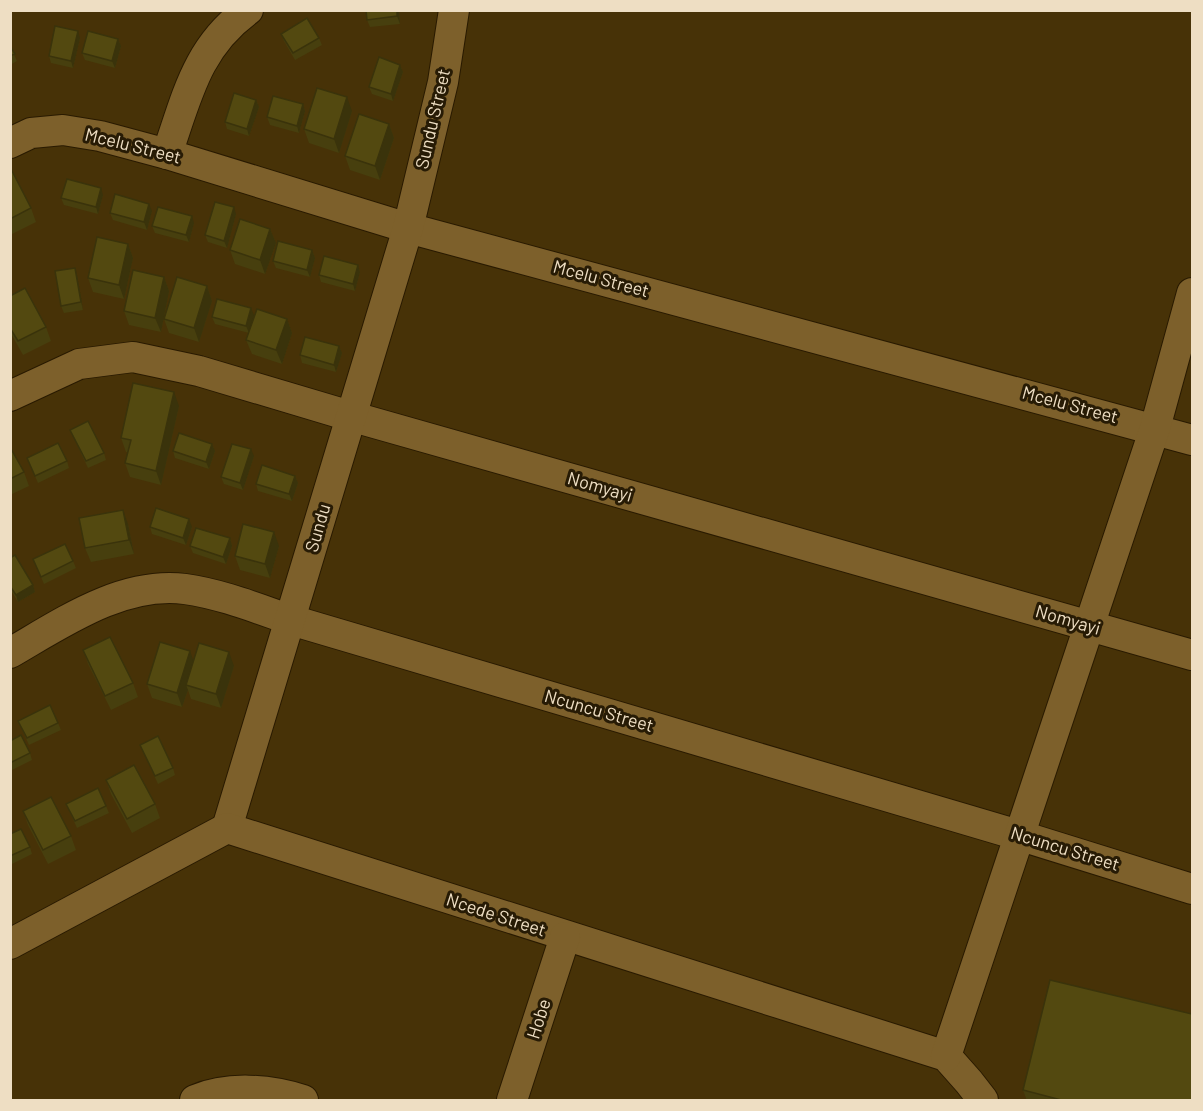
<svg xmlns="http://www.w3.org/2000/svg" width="1203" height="1111" viewBox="0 0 1203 1111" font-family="Barlow,sans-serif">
  <rect width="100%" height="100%" fill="#473207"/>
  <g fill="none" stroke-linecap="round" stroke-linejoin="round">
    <defs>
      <g id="minor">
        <polyline points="10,143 31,133 63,130 100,136 167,154 408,228 1192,440"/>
        <path d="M167,154C187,97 196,48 248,10"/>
        <polyline points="10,396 79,364 133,357 199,371 350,416 1192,655"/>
        <path d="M10,653C62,623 122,581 185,589C221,594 256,608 291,620L1018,835L1192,889"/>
        <polyline points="227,828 408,228 443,82 454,10"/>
        <polyline points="10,944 227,828 946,1056 969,1082 983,1100"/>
        <polyline points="946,1056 1155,428 1192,293"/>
        <path d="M195,1100C228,1086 269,1089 303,1100"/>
        <polyline points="512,1100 565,937"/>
      </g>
    </defs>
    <use href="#minor" stroke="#291a00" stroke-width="32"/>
    <use href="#minor" stroke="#7d602b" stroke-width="30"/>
  </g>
  <g fill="#473f0e">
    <polygon points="366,10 399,10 400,24 370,27 367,20"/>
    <polygon points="281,34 319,38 322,45 295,60 284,41"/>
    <polygon points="80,38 73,68 51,63 49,56"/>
    <polygon points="118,39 121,46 115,68 85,60 82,53"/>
    <polygon points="10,46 17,61 10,65"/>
    <polygon points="400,65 403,72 393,101 372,94 369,87"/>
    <polygon points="256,100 259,107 249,136 227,129 225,122"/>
    <polygon points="303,104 305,111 299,133 270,125 267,117"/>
    <polygon points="352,111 339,153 309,143 304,129"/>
    <polygon points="389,124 394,138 380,180 350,170 345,156"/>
    <polygon points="10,167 31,208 36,222 10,235"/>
    <polygon points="103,195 98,214 64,205 61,198"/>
    <polygon points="152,211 147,230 113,220 110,213"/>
    <polygon points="236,214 227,248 208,242 205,235"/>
    <polygon points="194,223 189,242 155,233 152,226"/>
    <polygon points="270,229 276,243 265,274 235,264 230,250"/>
    <polygon points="128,244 133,258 124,299 93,292 88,278"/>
    <polygon points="312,250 315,258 310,277 276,268 273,261"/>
    <polygon points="358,265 360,272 355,291 321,282 319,275"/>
    <polygon points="77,275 83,310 64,313 61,306"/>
    <polygon points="164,277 169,291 161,332 129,325 124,311"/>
    <polygon points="207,286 212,301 199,342 169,333 164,319"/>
    <polygon points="10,296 46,327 51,341 23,355 10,332"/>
    <polygon points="254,315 249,333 287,319 292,333 282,364 252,354 246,340 249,333 215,324 212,317"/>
    <polygon points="339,346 342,353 336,372 302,363 300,355"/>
    <polygon points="179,406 161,485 130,477 125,463 128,452 126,452 121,438"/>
    <polygon points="70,430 104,453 106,460 88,468"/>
    <polygon points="212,444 215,451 209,469 175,458 173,451"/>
    <polygon points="10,447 24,472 29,486 10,495"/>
    <polygon points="254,456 243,490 224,484 221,477"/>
    <polygon points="27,458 67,461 69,468 38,483"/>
    <polygon points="295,476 298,483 292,501 258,491 256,484"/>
    <polygon points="128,524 134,554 91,562 85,548"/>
    <polygon points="150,527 192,527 186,545 152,534"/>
    <polygon points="230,538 232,546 226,564 193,553 190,546"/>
    <polygon points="279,546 270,578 240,570 235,556"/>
    <polygon points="10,558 33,585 35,592 18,602 10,589"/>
    <polygon points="33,559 73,561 76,568 44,584"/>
    <polygon points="83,650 133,683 138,697 111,710 88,664"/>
    <polygon points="194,660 234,666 221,708 191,699 188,690 182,707 152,698 147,684"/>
    <polygon points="18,721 58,723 61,730 29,745"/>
    <polygon points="10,741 30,753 32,760 10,771"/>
    <polygon points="140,745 173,768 175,775 158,784"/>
    <polygon points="106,780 155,804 160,818 132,833 111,794"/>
    <polygon points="66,804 106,806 109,813 77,828"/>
    <polygon points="23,811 71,836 76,850 48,864 28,825"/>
    <polygon points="10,834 30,847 32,854 10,865"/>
    <polygon points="1023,1090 1192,1101 1027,1101"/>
  </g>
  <g fill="#3a330b">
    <polygon points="397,10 399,10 400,24 397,16"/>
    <polygon points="78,31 80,38 73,68 71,61"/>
    <polygon points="118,39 121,46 115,68 112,61"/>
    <polygon points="400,65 403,72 393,101 391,94"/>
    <polygon points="347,97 352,111 339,153 334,139"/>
    <polygon points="256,100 259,107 249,136 247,129"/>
    <polygon points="303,104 305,111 299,133 297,126"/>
    <polygon points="389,124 394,138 380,180 375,166"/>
    <polygon points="101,188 103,195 98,214 96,207"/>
    <polygon points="149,204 152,211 147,230 144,222"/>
    <polygon points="234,207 236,214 227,248 224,241"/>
    <polygon points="192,216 194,223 189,242 186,235"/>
    <polygon points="270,229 276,243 265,274 260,260"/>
    <polygon points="128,244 133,258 124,299 119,285"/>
    <polygon points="312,250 315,258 310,277 307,270"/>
    <polygon points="358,265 360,272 355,291 353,284"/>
    <polygon points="75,268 77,275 83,310 81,302"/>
    <polygon points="164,277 169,291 161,332 155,318"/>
    <polygon points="207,286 212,301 199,342 194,328"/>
    <polygon points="251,308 254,315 249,333 246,326"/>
    <polygon points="287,319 292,333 282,364 276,350"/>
    <polygon points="339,346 342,353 336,372 334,365"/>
    <polygon points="174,392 179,406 161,485 156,471"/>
    <polygon points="212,444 215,451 209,469 206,462"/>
    <polygon points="251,449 254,456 243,490 240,483"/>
    <polygon points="295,476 298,483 292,501 289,494"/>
    <polygon points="123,510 128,524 134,554 129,540"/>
    <polygon points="189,519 192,527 186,545 183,538"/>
    <polygon points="274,532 279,546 270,578 265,564"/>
    <polygon points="230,538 232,546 226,564 223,557"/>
    <polygon points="33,585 35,592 18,602 16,595"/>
    <polygon points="190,651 195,665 186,685 188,690 182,707 177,693"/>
    <polygon points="229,652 234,666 221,708 216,694"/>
  </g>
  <g fill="#534910" stroke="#3a330b" stroke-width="1.5">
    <polygon points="366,10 397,10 397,16 367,20"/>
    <polygon points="307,18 319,38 293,53 281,34"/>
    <polygon points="55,26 78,31 71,61 49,56"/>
    <polygon points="88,31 118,39 112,61 82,53"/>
    <polygon points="10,46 15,54 10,56"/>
    <polygon points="379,57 400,65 391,94 369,87"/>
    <polygon points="317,88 347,97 334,139 304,129"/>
    <polygon points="234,93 256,100 247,129 225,122"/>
    <polygon points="273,96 303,104 297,126 267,117"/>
    <polygon points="359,114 389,124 375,166 345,156"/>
    <polygon points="10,167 31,208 10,219"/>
    <polygon points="67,179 101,188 96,207 61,198"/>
    <polygon points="115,194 149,204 144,222 110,213"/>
    <polygon points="215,202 234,207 224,241 205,235"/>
    <polygon points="158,207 192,216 186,235 152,226"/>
    <polygon points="240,219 270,229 260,260 230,250"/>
    <polygon points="97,237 128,244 119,285 88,278"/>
    <polygon points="278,241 312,250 307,270 273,261"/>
    <polygon points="324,256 358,265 353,284 319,275"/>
    <polygon points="75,268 81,302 61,306 55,271"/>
    <polygon points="133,270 164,277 155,318 124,311"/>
    <polygon points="177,277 207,286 194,328 164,319"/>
    <polygon points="25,288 46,327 18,341 10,328 10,296"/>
    <polygon points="217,299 251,308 246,326 212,317"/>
    <polygon points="257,309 287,319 276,350 246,340"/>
    <polygon points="305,337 339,346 334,365 300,355"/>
    <polygon points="133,383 174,392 156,471 125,463 131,440 121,438"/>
    <polygon points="88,421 104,453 86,461 70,430"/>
    <polygon points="179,433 212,444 206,462 173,451"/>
    <polygon points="58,443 67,461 35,476 27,458"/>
    <polygon points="232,444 251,449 240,483 221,477"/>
    <polygon points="10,447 24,472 10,479"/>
    <polygon points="262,465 295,476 289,494 256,484"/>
    <polygon points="156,508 189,519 183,538 150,527"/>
    <polygon points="123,510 129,540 85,548 79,518"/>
    <polygon points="243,524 274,532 265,564 235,556"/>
    <polygon points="196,528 230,538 223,557 190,546"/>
    <polygon points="65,544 73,561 41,577 33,559"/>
    <polygon points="15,555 33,585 16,595 10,586 10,558"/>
    <polygon points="110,637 133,683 105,696 83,650"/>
    <polygon points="160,642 190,651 177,693 147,684"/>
    <polygon points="199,643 229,652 216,694 186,685"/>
    <polygon points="50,705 58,723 27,738 18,721"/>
    <polygon points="21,735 30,753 10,763 10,741"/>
    <polygon points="158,736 173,768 155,776 140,745"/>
    <polygon points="134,765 155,804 127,819 106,780"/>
    <polygon points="98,788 106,806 75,821 66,804"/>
    <polygon points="51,797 71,836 43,850 23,811"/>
    <polygon points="21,829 30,847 10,856 10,834"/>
    <polygon points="1050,980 1192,1014 1192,1101 1065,1101 1023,1090"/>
  </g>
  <g text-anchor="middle" stroke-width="6" stroke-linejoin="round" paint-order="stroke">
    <g font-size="18" fill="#eedec3" stroke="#271b05">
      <text transform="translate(433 119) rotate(-77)" y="6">Sundu Street</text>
      <text transform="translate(133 146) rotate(14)" y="6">Mcelu Street</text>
      <text transform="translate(601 279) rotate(15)" y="6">Mcelu Street</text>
      <text transform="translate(1070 405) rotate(15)" y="6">Mcelu Street</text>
      <text transform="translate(600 487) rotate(16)" y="6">Nomyayi</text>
      <text transform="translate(318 528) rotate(-74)" y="6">Sundu</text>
      <text transform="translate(1068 620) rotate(16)" y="6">Nomyayi</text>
      <text transform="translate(599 711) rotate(16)" y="6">Ncuncu Street</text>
      <text transform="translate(1065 849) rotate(17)" y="6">Ncuncu Street</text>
      <text transform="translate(496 915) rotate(18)" y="6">Ncede Street</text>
      <text transform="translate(539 1019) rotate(-72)" y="6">Hobe</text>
    </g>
  </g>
  <rect width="1203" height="1111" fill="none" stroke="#eedec3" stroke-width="24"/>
</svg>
